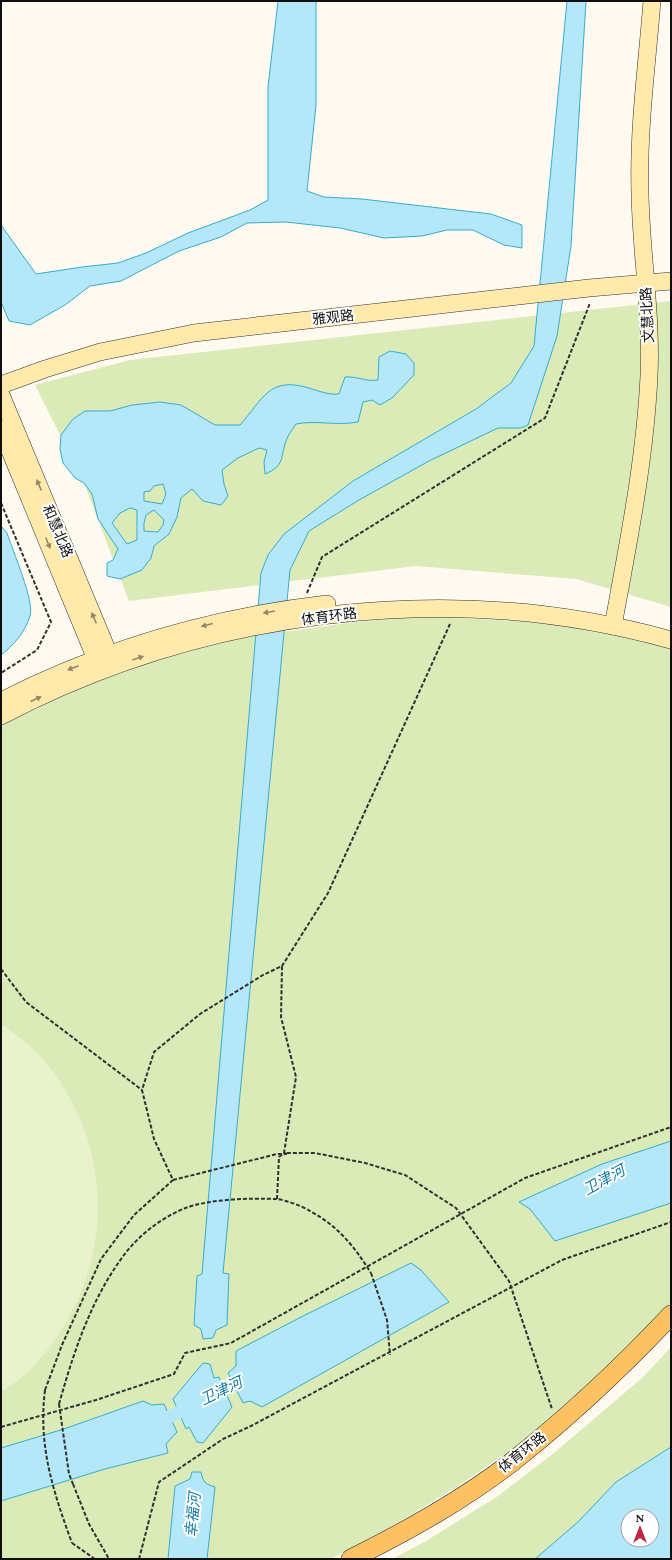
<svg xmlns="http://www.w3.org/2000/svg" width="672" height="1560" viewBox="0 0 672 1560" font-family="Spectral,'Noto Sans SC',serif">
  <rect width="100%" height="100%" fill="#fffaf0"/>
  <g fill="#daebb8" fill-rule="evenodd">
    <polygon points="671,301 671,607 576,579 416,566 129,601 84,483 35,385 130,360"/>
    <polygon points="421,616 521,621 567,625 671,647 671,1303 616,1361 561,1411 518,1445 461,1484 389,1528 331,1559 1,1559 1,725 83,687 148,662 239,638 355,622"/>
    <path d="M671,1347V1559H392L426,1541L498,1496L554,1453L642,1378ZM628,1516H652V1540H628Z"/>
  </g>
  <path fill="#eaf2cb" d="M1,1024C21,1038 40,1053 54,1073C123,1167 108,1294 26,1374C18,1381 9,1386 1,1392Z"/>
  <g fill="#b4e8f8" stroke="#38abd1" fill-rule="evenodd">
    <polygon points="278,1 316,1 316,105 307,191 324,197 362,199 491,214 522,225 522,248 504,245 473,230 447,230 422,236 384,238 340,228 286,222 247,223 221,237 179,251 121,281 90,286 65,305 30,325 9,321 1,302 1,225 36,274 82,267 118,263 146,253 188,233 250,210 268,200 268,87"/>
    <polygon points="567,1 586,1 571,246 557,336 528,425 521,428 498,428 429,461 359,500 309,531 290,570 223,1273 229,1274 227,1325 216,1330 213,1338 203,1339 201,1329 194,1325 197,1276 202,1274 261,573 268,555 284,534 353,481 476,409 511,383 534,346"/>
    <path d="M390,351L406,354L414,363V375L392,398L380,405L372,400L363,402L358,422C337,426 316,420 296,424C292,430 288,435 286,441C280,458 285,466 265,474L264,462L267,450L259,448L238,458L222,470L224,484L228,496L221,505L203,501L192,489L181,498L177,517L169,534L154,546L151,558L142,570L120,579L107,576V563L113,560L118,549L98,519L92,494L84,483L75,478L63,463L60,449L61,435L73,419L85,411H110L132,405L160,402L181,405L215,425H240C263,399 269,376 309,388C319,391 328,395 339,394L345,377C357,376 366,382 378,380L379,357ZM163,484L166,494L162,504L144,501V492L150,491L154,486ZM130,508L137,510V540L127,544L112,523L120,513ZM154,510L164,520L163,525L158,532L144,531V523L146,515Z"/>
    <path d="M1,526L7,533C12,549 35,602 30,616C25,632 14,645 1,655Z"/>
    <polygon points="671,1141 671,1203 555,1241 530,1209 519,1202 602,1164"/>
    <polygon points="411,1263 421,1270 449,1302 262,1407 250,1401 243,1403 228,1373 236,1366 236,1351 303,1316"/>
    <polygon points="203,1363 210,1364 214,1378 219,1377 232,1407 203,1443 197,1442 189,1427 186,1429 173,1399"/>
    <polygon points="143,1401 152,1405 164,1404 177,1432 166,1444 168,1453 105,1469 1,1501 1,1448 64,1429"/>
    <path d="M671,1447V1559H535L578,1522L616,1482ZM628,1516H652V1540H628Z"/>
    <path d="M192,1472H201C203,1482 205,1484 215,1487L207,1559H168L175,1486L190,1479Z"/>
  </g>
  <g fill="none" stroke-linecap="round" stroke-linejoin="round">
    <polyline stroke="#b4e8f8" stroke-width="13" points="155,1424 249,1378"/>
    <defs>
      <g id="secondary">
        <polyline points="1,385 45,369 100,352 194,333 589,288 671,281"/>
        <polyline points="1,395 113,664"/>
        <polyline points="1,429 100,669"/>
        <path d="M613,626C628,544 645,460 649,376C652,315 641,254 640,193C638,129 647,65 652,1"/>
        <path d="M1,701C103,649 213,617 327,604"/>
        <path d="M1,716C204,610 449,578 671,640"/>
      </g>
      <path id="primary" d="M351,1559C409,1530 467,1498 517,1458C572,1414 623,1366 671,1315"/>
    </defs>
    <use href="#secondary" stroke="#313131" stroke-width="18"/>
    <use href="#primary" stroke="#202020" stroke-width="20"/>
    <g stroke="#313131" stroke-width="2" stroke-dasharray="4 2" stroke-linecap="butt">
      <polyline points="1,503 51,622 37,650 1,673"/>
      <polyline points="307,593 322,557 545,418 590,303"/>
      <polyline points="1,969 26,1002 142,1090"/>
      <polyline points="287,1154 284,1153 315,1153 365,1163 405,1175 456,1208 509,1281 552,1409"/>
      <polyline points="277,1199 279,1157 284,1153 296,1077 281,1017 282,966"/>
      <polyline points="45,1390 62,1345 101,1259 134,1215 173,1180 154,1139 142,1090 154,1052 200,1014 263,975 282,966 328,893 450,624"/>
      <path d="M59,1404C74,1351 91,1299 124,1255C139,1235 160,1219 183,1209C207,1199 249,1198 276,1199C286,1200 302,1206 310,1211C338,1226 354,1246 371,1273"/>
      <polyline points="1,1427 96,1400 174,1374 185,1353 231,1343 525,1178 671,1127"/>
      <polyline points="73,1484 89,1524 109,1559"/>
      <polyline points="72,1543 95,1559"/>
      <polyline points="139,1559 159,1482 223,1439 251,1426 562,1260 671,1222"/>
    </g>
    <use href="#secondary" stroke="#ffeaab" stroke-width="17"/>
    <use href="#primary" stroke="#fcc163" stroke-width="19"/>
    <g stroke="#313131" stroke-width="2" stroke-dasharray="4 2" stroke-linecap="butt">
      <polyline points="173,1180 277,1154 287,1154"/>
      <polyline points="371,1273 387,1320 390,1355"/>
      <path d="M45,1390C38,1446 53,1491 72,1543"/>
      <polyline points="59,1404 69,1474 73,1484"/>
    </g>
  </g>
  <defs><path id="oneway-solid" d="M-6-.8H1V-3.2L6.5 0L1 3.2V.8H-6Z"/></defs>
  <g fill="#938765">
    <use href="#oneway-solid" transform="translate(39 485) rotate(-113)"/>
    <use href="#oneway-solid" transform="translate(48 543) rotate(68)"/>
    <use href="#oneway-solid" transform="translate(269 612) rotate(170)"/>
    <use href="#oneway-solid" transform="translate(94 618) rotate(-113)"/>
    <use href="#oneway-solid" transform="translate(207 625) rotate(166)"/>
    <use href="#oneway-solid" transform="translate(138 658) rotate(-19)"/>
    <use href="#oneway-solid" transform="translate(73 668) rotate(159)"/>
    <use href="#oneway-solid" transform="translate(36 699) rotate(-25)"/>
  </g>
  <g text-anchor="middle" stroke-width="4" stroke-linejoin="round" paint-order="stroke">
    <g font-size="14" fill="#0f0f0f" stroke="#fff">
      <text transform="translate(647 315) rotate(-93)" y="5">文慧北路</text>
      <text transform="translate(333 317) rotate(-6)" y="5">雅观路</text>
      <text transform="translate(58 531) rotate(67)" y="5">和慧北路</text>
      <text transform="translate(329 616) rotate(-7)" y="5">体育环路</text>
      <text transform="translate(522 1452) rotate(-38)" y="5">体育环路</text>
    </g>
    <g font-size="15" font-style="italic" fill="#137ba5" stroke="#fff">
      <text transform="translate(604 1180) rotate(-29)" y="5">卫津河</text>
      <text transform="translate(221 1391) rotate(-26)" y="5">卫津河</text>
      <text transform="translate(193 1515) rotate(-85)" y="5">幸福河</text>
    </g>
  </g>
  <rect width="672" height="1560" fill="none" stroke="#0f0f0f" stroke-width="4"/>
  <g transform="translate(640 1528)"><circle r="19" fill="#ffffff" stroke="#9f9f9f"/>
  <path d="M0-3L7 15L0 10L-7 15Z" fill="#c42241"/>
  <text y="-6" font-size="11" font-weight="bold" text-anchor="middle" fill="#0f0f0f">N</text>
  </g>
</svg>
